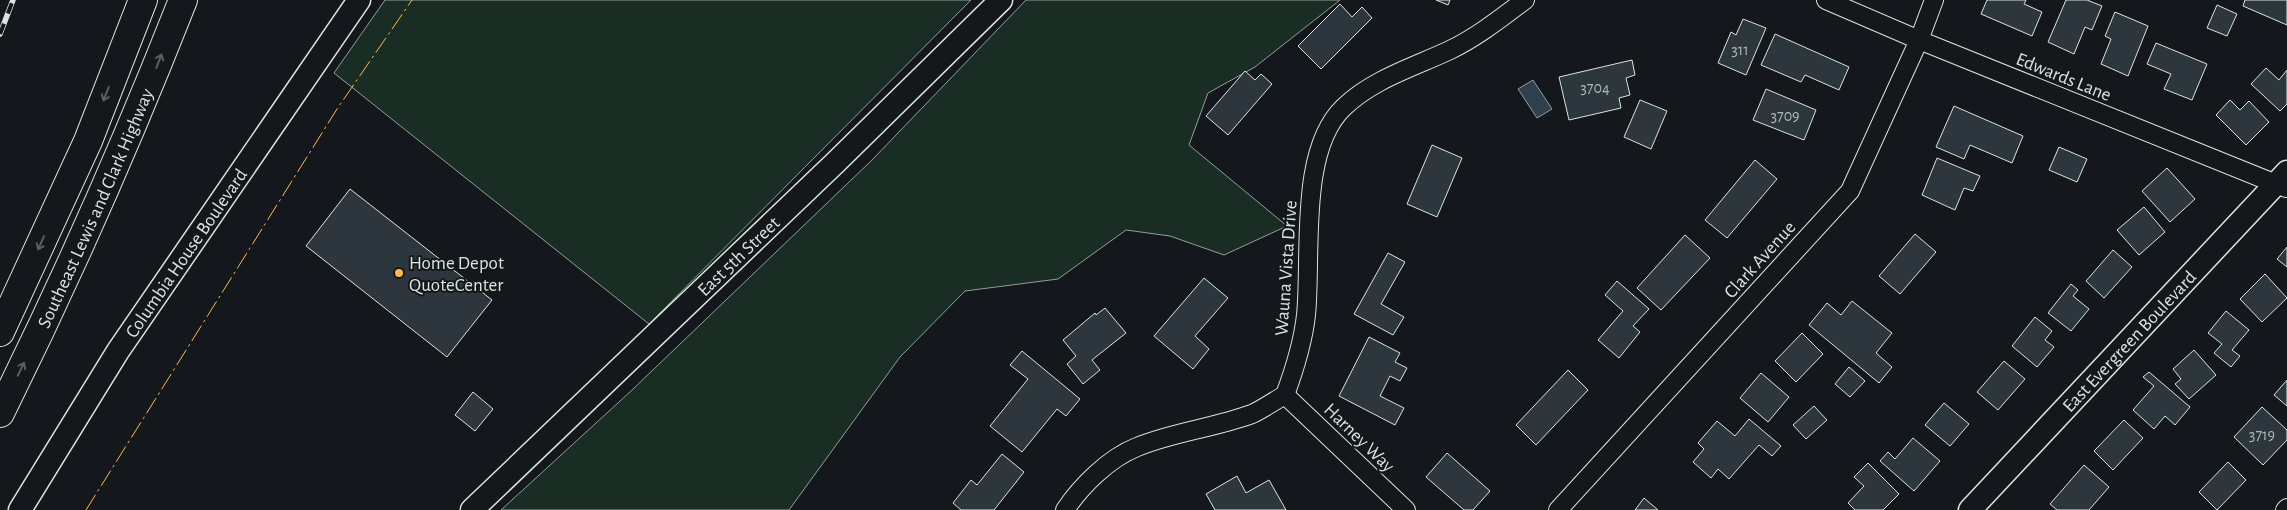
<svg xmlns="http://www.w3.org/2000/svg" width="2287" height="510" viewBox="0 0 2287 510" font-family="'Alegreya Sans',sans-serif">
  <rect width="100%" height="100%" fill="#14181c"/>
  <g fill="#1a2d24" stroke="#939e99">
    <polygon points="385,0 971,0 649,324 334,73"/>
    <polygon points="1026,0 1340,0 1255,67 1208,93 1189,145 1287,226 1224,255 1170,236 1126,230 1058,279 965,291 900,357 789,510 501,510 631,391 871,161"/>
  </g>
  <polygon fill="#2f3f4d" stroke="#939e99" points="1533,80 1552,109 1537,118 1518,89"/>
  <g fill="#2c363c" stroke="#d8e6dc">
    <polygon points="1436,0 1450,0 1448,5"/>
    <polygon points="1987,0 2026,0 2024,4 2042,12 2032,36 1981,14"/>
    <polygon points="2066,0 2087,0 2102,6 2092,30 2085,27 2074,54 2048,42"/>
    <polygon points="2245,0 2287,0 2287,25 2243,6"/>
    <polygon points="1340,4 1352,17 1362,7 1372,18 1321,69 1298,46"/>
    <polygon points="2217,5 2237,14 2227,36 2207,28"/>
    <polygon points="2115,12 2148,26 2128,76 2101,64 2111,39 2105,36"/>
    <polygon points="1743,19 1766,28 1746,75 1718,63 1731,32 1736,35"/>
    <polygon points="1775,34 1849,67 1839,90 1805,75 1801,82 1761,65"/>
    <polygon points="2156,43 2207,64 2192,100 2164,89 2171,74 2147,64"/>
    <polygon points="1632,60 1635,75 1626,78 1630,95 1619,98 1621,108 1569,120 1559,77"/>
    <polygon points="2266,68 2279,80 2287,70 2287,104 2280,111 2251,84"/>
    <polygon points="1245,71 1255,80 1261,74 1272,84 1228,135 1206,116"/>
    <polygon points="1766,89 1816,110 1804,140 1753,120"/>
    <polygon points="1640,100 1667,111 1651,149 1624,137"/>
    <polygon points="2230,100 2240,110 2249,101 2269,122 2246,145 2216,115"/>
    <polygon points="1954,106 2023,136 2012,163 1970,145 1964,159 1936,147"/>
    <polygon points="1432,145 1462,158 1437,217 1407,204"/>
    <polygon points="2059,147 2087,159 2077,182 2049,170"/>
    <polygon points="1937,158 1980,176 1973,191 1964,188 1955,210 1922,195"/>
    <polygon points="1755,160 1777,179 1727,238 1705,220"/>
    <polygon points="2167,168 2195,199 2170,222 2142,191"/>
    <polygon points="350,189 492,300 447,357 306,246"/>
    <polygon points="2144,207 2165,232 2139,255 2117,230"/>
    <polygon points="1915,234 1936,252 1900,294 1879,276"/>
    <polygon points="1685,235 1710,258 1661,310 1637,288"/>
    <polygon points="2287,247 2287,267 2277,259"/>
    <polygon points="2113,250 2132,267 2104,298 2086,281"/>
    <polygon points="1388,253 1405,262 1381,304 1404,317 1393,335 1354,314"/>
    <polygon points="2265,274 2287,298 2262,322 2240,299"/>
    <polygon points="1204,278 1228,298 1195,336 1209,349 1193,369 1154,336"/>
    <polygon points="1617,281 1649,309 1633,326 1640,332 1619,358 1598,340 1623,311 1605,295"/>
    <polygon points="2071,284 2078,290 2073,296 2089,309 2071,331 2048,313"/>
    <polygon points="1852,301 1892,333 1876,353 1892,367 1879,383 1809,325 1827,303 1841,315"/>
    <polygon points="1105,308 1126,333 1092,360 1100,370 1083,384 1067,364 1076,356 1063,340 1095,313 1096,315"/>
    <polygon points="2226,311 2249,330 2232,350 2240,356 2231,367 2214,353 2222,344 2208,333"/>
    <polygon points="2035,317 2052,331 2045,340 2054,347 2037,367 2012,346"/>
    <polygon points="1802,333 1823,354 1796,382 1775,361"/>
    <polygon points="1369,337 1400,353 1395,362 1407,368 1400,381 1390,376 1380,396 1404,408 1395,425 1339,396"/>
    <polygon points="2194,350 2216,375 2189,399 2175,384 2181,379 2173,369"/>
    <polygon points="1022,351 1080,399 1066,416 1057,409 1022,452 990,426 1028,379 1010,365"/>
    <polygon points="2004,361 2025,379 1998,410 1977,392"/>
    <polygon points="1849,367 1865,381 1850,397 1835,384"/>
    <polygon points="1568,370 1588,390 1536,445 1516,425"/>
    <polygon points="2149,372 2190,407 2175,425 2165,416 2154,429 2133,410 2154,386 2143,377"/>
    <polygon points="1761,373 1789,397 1768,422 1740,398"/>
    <polygon points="2287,380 2287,406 2274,395"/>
    <polygon points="473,392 493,409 475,431 455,415"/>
    <polygon points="1944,403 1969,424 1950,446 1925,425"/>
    <polygon points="1814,406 1827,420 1806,439 1793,425"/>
    <polygon points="2262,407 2287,430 2287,440 2263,465 2234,437"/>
    <polygon points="1749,419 1781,446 1772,456 1759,445 1729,479 1718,469 1711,478 1693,462 1704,449 1698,443 1717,421 1735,436"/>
    <polygon points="2124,420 2143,438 2113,470 2094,451"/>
    <polygon points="1913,438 1940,461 1914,491 1880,461 1888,452 1895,459"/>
    <polygon points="1447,453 1490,491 1473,510 1464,510 1426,477"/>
    <polygon points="1002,454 1024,472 994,510 961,510 953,503 971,480 977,485"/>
    <polygon points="2228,462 2246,480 2217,510 2199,492"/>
    <polygon points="1868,463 1899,494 1883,510 1855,510 1848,503 1864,486 1854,477"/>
    <polygon points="2084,465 2109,487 2089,510 2057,510 2050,504"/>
    <polygon points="1237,476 1246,493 1269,480 1286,510 1215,510 1206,494"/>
    <polygon points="1644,498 1658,510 1635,510"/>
  </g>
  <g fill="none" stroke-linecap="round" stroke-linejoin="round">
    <defs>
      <g id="minor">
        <polyline points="1826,0 1919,40 2286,188"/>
        <polyline points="1285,395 1406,510"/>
        <path d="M1065,510C1081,486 1109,458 1137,447C1173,432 1214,428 1252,414C1263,409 1274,401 1285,395C1295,368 1303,343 1306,315C1312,257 1298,150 1344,107C1373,79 1414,67 1450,50C1477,37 1501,18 1525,0"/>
        <polyline points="1558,510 1850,191 1919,40 1934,0"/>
        <polyline points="2285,510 2287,508"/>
      </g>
      <g id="tertiary">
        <path id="s1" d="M20,510L118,351L359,0"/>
        <path id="s2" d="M472,510L835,163L1001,0"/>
        <path id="s3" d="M1970,510L2287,172"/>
      </g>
      <g id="motorway">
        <polyline points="0,332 88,141 143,0"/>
        <path id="s4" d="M0,413C67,278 128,140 183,0"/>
      </g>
    </defs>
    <use href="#minor" stroke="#d8e6dc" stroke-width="20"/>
    <use href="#tertiary" stroke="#d8e6dc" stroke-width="25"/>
    <use href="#motorway" stroke="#d8e6dc" stroke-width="30"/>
    <use href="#minor" stroke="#14181c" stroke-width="18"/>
    <use href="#tertiary" stroke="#14181c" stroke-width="22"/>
    <use href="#motorway" stroke="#14181c" stroke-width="28"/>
    <defs>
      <polyline id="rail" points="0,34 13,0"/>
    </defs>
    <use href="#rail" stroke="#d8e6dc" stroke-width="5.5"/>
    <use href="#rail" stroke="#14181c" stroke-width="4" stroke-dasharray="11" stroke-linecap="butt"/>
    <polyline stroke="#ffb74d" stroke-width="1" stroke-dasharray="18 4 2.5 4" stroke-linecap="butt" points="86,510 337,109 412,0"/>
  </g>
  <defs><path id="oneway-shaft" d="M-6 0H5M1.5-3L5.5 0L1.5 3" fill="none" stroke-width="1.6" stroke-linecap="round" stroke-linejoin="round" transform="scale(1.25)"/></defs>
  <g stroke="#59605f">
    <use href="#oneway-shaft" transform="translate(159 61) rotate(-69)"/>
    <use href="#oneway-shaft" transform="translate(106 94) rotate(112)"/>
    <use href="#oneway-shaft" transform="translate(41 243) rotate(114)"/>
    <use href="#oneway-shaft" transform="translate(21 369) rotate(-64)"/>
  </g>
  <circle fill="#ffb74d" stroke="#14181c" stroke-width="2" cx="399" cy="273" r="5"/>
  <g text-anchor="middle" stroke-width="4" stroke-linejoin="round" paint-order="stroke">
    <g font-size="16" fill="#adbab4">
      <text x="1740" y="55">311</text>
      <text x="1595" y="93">3704</text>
      <text x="1785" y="121">3709</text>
      <text x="2262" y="440">3719</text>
    </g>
    <g font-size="19" fill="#d8e6dc" stroke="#14181c">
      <text transform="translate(2064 76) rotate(22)" y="7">Edwards Lane</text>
      <text dy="7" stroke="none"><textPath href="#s4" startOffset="226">Southeast Lewis and Clark Highway</textPath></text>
      <text dy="7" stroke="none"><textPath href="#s1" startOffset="306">Columbia House Boulevard</textPath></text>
      <text dy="7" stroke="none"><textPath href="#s2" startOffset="368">East 5th Street</textPath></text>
      <text transform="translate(1759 259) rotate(-48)" y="7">Clark Avenue</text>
      <text transform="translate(1285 268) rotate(-86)" y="7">Wauna Vista Drive</text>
      <text dy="7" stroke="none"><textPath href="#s3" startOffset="232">East Evergreen Boulevard</textPath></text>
      <text transform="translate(1360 437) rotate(44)" y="7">Harney Way</text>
    </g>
    <g font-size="19" fill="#d8e6dc" stroke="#14181c" text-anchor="start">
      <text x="409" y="269">Home Depot<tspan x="409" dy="22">QuoteCenter</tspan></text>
    </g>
  </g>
</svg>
